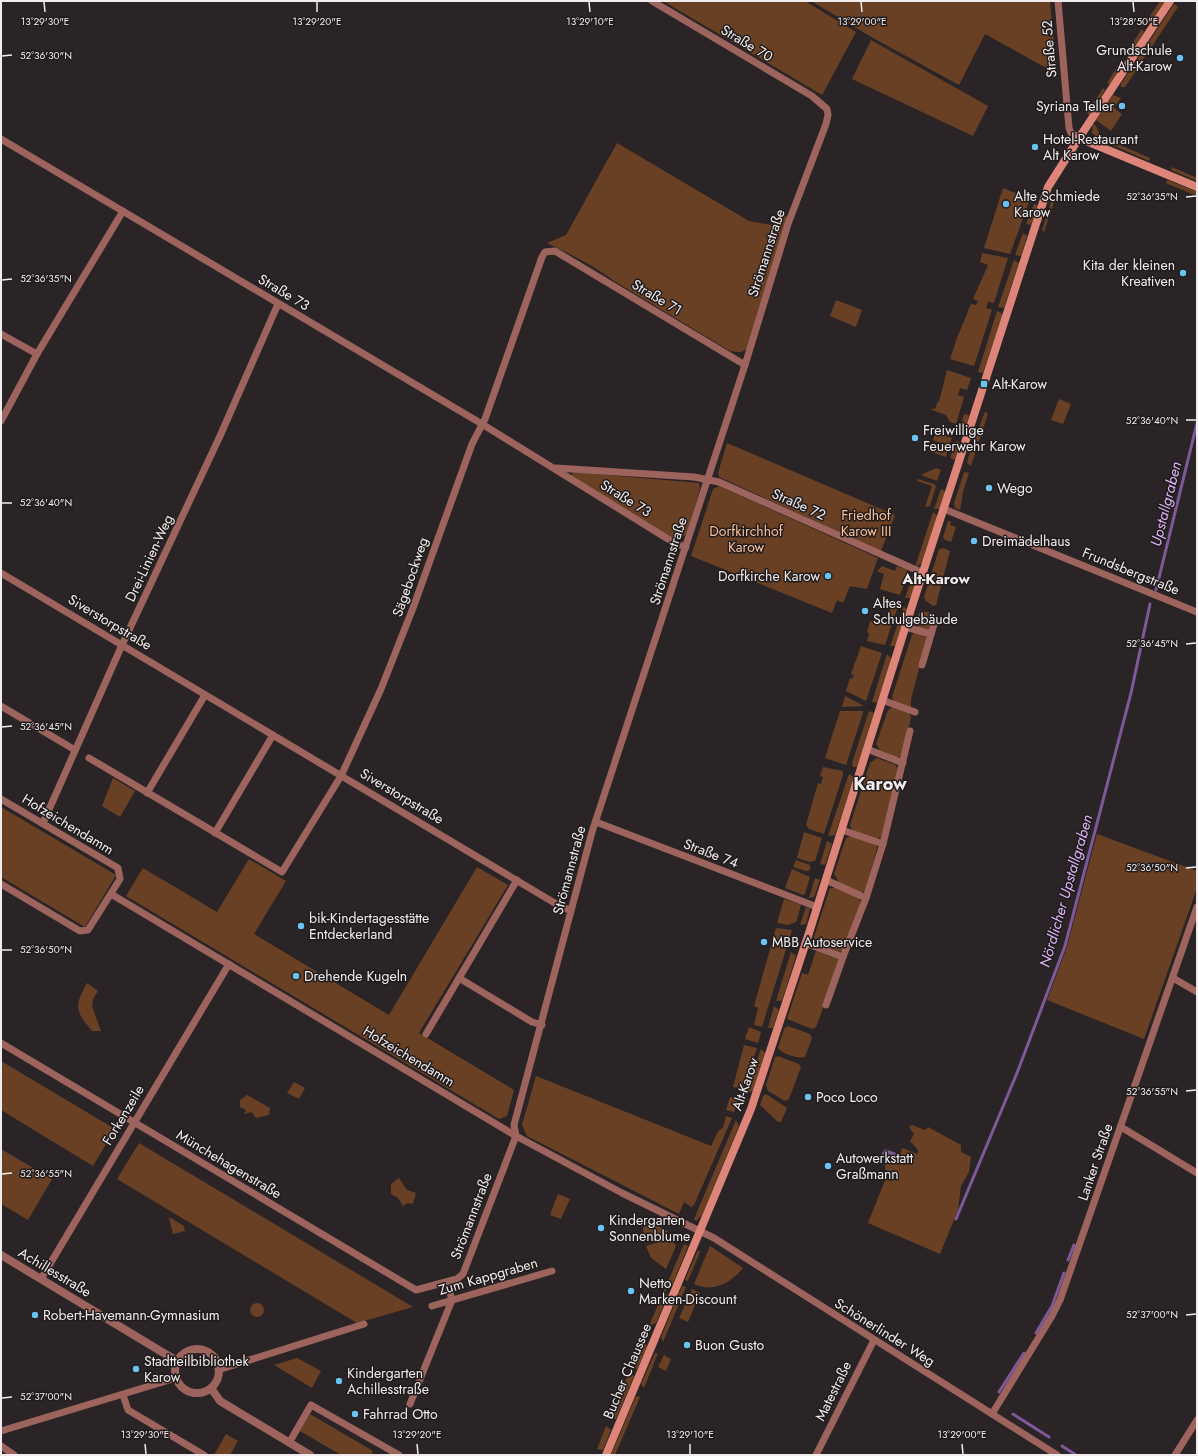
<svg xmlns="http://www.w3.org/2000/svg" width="1198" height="1456" viewBox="0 0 1198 1456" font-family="Jost,sans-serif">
  <rect width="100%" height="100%" fill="#2b2426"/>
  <g fill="#694023">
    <polygon points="663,1 805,1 856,32 822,95"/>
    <polygon points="811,1 1050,1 1057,74 985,34 959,85 873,38"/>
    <polygon points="1160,1 1165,1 1152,21 1148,19"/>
    <polygon points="1174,4 1178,7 1125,87 1121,87 1121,84"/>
    <polygon points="1142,29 1144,32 1129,55 1125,54"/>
    <polygon points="871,40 988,106 973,136 852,79"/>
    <polygon points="1120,62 1122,65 1110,84 1107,83"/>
    <polygon points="1103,88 1105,90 1089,115 1087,113"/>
    <polygon points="1113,95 1121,98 1114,108 1122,114 1111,131 1096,120"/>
    <polygon points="1093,124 1096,126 1101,137 1100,140 1092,133"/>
    <polygon points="1106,139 1150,158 1149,161 1105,142"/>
    <path d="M617,143L749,221L771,225L783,214L789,218L747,348C742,354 737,352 730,351L614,281C593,265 570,254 547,243L566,235Z"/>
    <polygon points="1172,167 1197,178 1197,181 1171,170"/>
    <polygon points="1167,180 1197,192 1197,196 1166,183"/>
    <polygon points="1003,188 1030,199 1010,254 984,248"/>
    <polygon points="1052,199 1055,199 1044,232 1042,230"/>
    <polygon points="1034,204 1038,205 1031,225 1026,224"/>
    <polygon points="1023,233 1027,236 1021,256 1015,255"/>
    <polygon points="982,253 1008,258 994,303 988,302 986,308 992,310 974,366 950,359 957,338 971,304 976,305 978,301 973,299 988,265 980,262"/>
    <polygon points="1014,260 1019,263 1004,308 998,307"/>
    <polygon points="836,300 862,310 856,327 830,316"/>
    <polygon points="997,311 1003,314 983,373 978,372"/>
    <polygon points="947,370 971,378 967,390 960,388 958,395 964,397 956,424 950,422 946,415 932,410 932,408 935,409 938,401 939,402"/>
    <polygon points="1059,399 1071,404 1063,424 1051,420"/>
    <polygon points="985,412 988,413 979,442 974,440"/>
    <polygon points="964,414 969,415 966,426 961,425"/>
    <polygon points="936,432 952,438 949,446 933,440"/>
    <polygon points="956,441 961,443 956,460 950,458"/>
    <polygon points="727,443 895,515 881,551 719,477 718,473"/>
    <polygon points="932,443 948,449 946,457 929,451"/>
    <polygon points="974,447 977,448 971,466 967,463 971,448"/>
    <polygon points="936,468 941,470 937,481 921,475"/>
    <polygon points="573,472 699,483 700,489 686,534 680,539 672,538 571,477"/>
    <polygon points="964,472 969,473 963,492 960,510 955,508 954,503"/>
    <polygon points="918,479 934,484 936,486 930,506 925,507 932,486 917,481"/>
    <polygon points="719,486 878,558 867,589 850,586 843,603 837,600 832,613 691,556 713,489"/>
    <polygon points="941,489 946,492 940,509 934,509"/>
    <polygon points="933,512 938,516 922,563 915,567"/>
    <polygon points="948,521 951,521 950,525 956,527 951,542 945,540 943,537"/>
    <polygon points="943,548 950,551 936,605 933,606 926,601 924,597 939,549"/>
    <polygon points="882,566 895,571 897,566 907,570 907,577 900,595 880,589 884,574 877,571"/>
    <polygon points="913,574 917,582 911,598 905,598"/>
    <polygon points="885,603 896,606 897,609 885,645 867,641 869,634 867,632 870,621 878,623 879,620 887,622 891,608 884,605"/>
    <polygon points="904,606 907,610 896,646 890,646"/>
    <polygon points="922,611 932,613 933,617 928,632 918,628 916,624 919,613"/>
    <polygon points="916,632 925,635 927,639 911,699 911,707 909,707 894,701 892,697 912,635"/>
    <polygon points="861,646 882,653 866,701 846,691 850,678 852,679 854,675 851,674"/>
    <polygon points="887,654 892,659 877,703 872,702"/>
    <polygon points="845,696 864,706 842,707"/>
    <polygon points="893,707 909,712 911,718 901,756 897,758 880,750 876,744 888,710"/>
    <polygon points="840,711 863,711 863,713 846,765 825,758"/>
    <polygon points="869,711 874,713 857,767 853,767 852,763"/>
    <polygon points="877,758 896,765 898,771 882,837 877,839 852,830 850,825 870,763"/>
    <polygon points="823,767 843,771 843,775 824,834 809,829 806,825 818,783 821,784 823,777 820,776"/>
    <polygon points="849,774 854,777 835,835 828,836"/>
    <polygon points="113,778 135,791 120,817 102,806"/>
    <polygon points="1,807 116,875 85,927 1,877"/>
    <polygon points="804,832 822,838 815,861 810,862 797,858"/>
    <polygon points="1097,834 1197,871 1197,888 1144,1039 1047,1000 1067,947"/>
    <polygon points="851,836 876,844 877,848 866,890 860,893 840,884 834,874 846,838"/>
    <polygon points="827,841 832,844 825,865 820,864"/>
    <polygon points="249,859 286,881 254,934 389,1015 477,867 508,885 419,1033 514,1090 507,1116 499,1119 126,896 143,868 217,912"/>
    <polygon points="796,860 810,865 810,870 806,871 793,867"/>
    <polygon points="792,869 810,877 805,894 803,895 785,888"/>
    <polygon points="815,878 820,880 814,897 809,898"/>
    <polygon points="830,888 838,888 859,898 861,903 843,950 840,952 816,944 813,940"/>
    <polygon points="784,899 801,905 796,922 788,925 777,923"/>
    <polygon points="806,907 810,909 806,924 800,925"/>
    <polygon points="776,928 792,930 762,1027 754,1025 758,1008 754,1006"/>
    <polygon points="816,951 838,959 840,963 816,1027 812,1029 787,1019 802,973 808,975"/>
    <polygon points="791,952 796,956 782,1001 776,1001"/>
    <path d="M87,983L98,991L93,999L92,1006L101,1031H92C75,1010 74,1007 87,983Z"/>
    <polygon points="774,1006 779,1010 773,1028 768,1028"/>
    <path d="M788,1026L810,1034L812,1038L805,1057C798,1059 782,1054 778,1048L784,1029Z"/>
    <polygon points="749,1027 761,1032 758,1043 745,1039"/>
    <polygon points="744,1045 757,1048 743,1089 733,1087"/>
    <polygon points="761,1049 765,1053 753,1091 749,1092 747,1090"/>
    <polygon points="778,1056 799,1064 801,1067 789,1099 785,1101 768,1091 766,1085 775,1057"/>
    <polygon points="1,1061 115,1129 93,1166 1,1110"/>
    <polygon points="536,1076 711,1146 719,1130 723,1128 726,1116 732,1118 694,1205 691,1207 684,1202 679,1214 527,1136 522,1125"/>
    <polygon points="294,1082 305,1088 299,1099 287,1093"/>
    <polygon points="766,1094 787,1108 781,1122 778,1122 760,1105 763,1096"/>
    <polygon points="247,1095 270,1108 269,1115 256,1118 252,1112 244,1114 246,1110 240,1107 240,1100"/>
    <polygon points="730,1097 739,1099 734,1112 726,1110"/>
    <polygon points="736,1120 739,1126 702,1215 696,1221 694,1219"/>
    <polygon points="912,1125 925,1130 928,1127 961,1145 961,1152 971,1157 969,1172 961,1186 958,1210 940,1254 868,1223 886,1178 885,1162 898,1164 902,1148 918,1154 918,1150 910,1141 914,1134 909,1127"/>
    <polygon points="139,1143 413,1307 357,1323 117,1179"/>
    <polygon points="1,1149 52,1179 28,1220 1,1204"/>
    <polygon points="399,1178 407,1190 416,1193 413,1204 407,1203 403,1206 398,1198 391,1194 391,1184"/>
    <polygon points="558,1194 570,1199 561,1219 550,1215"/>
    <polygon points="169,1217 184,1226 185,1231 173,1234"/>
    <polygon points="645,1220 646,1220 669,1232 645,1239 643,1229"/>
    <polygon points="671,1238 676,1246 666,1269 651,1258 646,1246"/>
    <polygon points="684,1244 688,1246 672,1286 668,1286 665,1293 668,1295 656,1323 649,1326"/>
    <path d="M710,1246L743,1268C730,1283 714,1293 694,1284Z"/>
    <polygon points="698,1250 700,1252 688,1281 685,1280"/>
    <polygon points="682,1286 686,1287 663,1342 661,1337"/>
    <polygon points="692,1289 700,1293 688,1322 679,1318"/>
    <circle cx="257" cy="1310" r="7"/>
    <polygon points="642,1342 646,1344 647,1347 637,1369 631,1368"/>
    <polygon points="655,1353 658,1353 644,1388 641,1384"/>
    <polygon points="664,1355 671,1359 666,1371 658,1367"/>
    <polygon points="297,1358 321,1371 312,1388 274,1365"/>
    <polygon points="629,1373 634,1376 616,1419 610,1417"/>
    <polygon points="636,1396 640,1397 615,1455 611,1455"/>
    <polygon points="310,1414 373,1451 371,1455 341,1455 300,1431"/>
    <polygon points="606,1426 611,1430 603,1450 597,1449"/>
    <polygon points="226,1434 238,1441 230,1455 214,1455"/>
  </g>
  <polygon fill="#7e5898" points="885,1149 896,1153 894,1160 883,1156 882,1153"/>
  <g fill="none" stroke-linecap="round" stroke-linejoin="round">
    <g stroke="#7e5898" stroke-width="3">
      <polyline points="1156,590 1197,423"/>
      <polyline points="956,1219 1017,1073 1065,946 1131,693 1150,604"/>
      <polyline points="1068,1260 1074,1245"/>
      <polyline points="1036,1333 1052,1306 1064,1273"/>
      <polyline points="999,1392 1024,1353"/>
      <polyline points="1013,1414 1049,1437"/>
      <polyline points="1062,1446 1076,1455"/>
    </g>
    <g stroke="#9c645c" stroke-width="7">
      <polyline points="1058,1 1069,128 1071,133 1079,138"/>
      <polyline points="1,139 482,424 676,544 686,547"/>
      <polyline points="1,334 37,354"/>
      <polyline points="1,421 37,354 123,211"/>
      <polyline points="556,468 694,477 719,482 923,573"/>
      <polyline points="944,509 1197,612"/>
      <polyline points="1,573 563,908 571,910"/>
      <polyline points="905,627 931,634"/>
      <polyline points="922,665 935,621"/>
      <polyline points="882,700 915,712"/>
      <polyline points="1,706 75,750"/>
      <polyline points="867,749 903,763"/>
      <polyline points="89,758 282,872 341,776 381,689 413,608 472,444 485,419 542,257 545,252 555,251 745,365"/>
      <polyline points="147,793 205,695"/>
      <polyline points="1,799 118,868 120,879 88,930 80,931 1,884"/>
      <polyline points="596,822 817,907"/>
      <polyline points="43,823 122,645 220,436 278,304"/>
      <polyline points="842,830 883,844"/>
      <polyline points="215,833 273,735"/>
      <polyline points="826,880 866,898"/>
      <polyline points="111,894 516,1136 622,1193 714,1238 1057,1455"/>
      <polyline points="805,943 843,957 826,1005"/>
      <polyline points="843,957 866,898 883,844 910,731"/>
      <polyline points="459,978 532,1022 542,1025"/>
      <polyline points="1173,978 1197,992"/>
      <polyline points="426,1034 517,880"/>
      <polyline points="1,1043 416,1290 457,1279 463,1274 516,1136 514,1125 592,832 745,365 788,224 826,124 828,115 827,109 812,96 652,1"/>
      <polyline points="1121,1127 1197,1173"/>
      <polyline points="41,1279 229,964"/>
      <polyline points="432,1306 552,1271"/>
      <polyline points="218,1370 364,1324"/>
      <polyline points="123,1395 128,1410 204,1455"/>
      <polyline points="410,1404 452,1300 447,1282"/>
      <polyline points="992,1414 1052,1316 1060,1300 1197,907"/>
      <polyline points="1,1431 176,1378"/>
      <polyline points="289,1443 311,1405 399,1455"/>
      <polyline points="1,1446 14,1455"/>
      <polyline points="816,1455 874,1340"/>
      <polyline points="1175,1455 1197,1420"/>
    </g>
    <g stroke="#9c645c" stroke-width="8">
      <polyline points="1,1255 177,1361"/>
      <circle cx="197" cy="1371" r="22"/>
      <polyline points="211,1388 220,1401 310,1455"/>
    </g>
    <g stroke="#de8579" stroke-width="8">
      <polyline points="1079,138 1197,187"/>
      <polyline points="606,1455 751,1109 809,933 912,606 1048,187 1079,138 1170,1"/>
    </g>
  </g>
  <path fill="none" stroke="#f1edee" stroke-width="1.5" d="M44,2L45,12M317,2V12M589,2L590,12M861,2L862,12M1133,2L1134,12M2,56L12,55M1186,197L1196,196M2,280L12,279M1186,420H1196M2,503H12M1186,644L1196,643M2,727L12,726M1186,868L1196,867M2,950H12M1186,1091L1196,1090M2,1174L12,1173M1186,1315L1196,1314M2,1398L12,1397M145,1444L146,1454M417,1444L418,1454M690,1444V1454M962,1444L963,1454"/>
  <g fill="#6ac3f1" stroke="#211b1c" stroke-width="1.5">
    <circle cx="1180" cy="58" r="4"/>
    <circle cx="1122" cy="106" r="4"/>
    <circle cx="1035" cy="147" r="4"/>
    <circle cx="1006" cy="204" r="4"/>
    <circle cx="1183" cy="273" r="4"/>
    <rect x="980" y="380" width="8" height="8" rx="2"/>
    <circle cx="915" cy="438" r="4"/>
    <circle cx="989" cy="488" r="4"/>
    <circle cx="974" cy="541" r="4"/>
    <circle cx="828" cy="576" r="4"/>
    <circle cx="865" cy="611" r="4"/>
    <circle cx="301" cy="926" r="4"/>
    <circle cx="764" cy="942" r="4"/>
    <circle cx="296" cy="976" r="4"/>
    <circle cx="808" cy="1097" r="4"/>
    <circle cx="828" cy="1166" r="4"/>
    <circle cx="601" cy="1228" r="4"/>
    <circle cx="631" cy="1291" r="4"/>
    <circle cx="35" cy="1315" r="4"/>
    <circle cx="687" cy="1345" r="4"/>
    <circle cx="136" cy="1369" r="4"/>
    <circle cx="339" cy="1381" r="4"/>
    <circle cx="355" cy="1414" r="4"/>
  </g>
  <g text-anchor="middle" stroke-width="3" stroke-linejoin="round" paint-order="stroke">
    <g font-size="14" fill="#f1edee" stroke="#211b1c">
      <text transform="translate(747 43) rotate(31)" y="5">Straße 70</text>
      <text transform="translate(1049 49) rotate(-95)" y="5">Straße 52</text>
      <text transform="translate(766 253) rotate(-72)" y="5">Strömannstraße</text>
      <text transform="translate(284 292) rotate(31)" y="5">Straße 73</text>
      <text transform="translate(657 297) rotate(31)" y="5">Straße 71</text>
      <text transform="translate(626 498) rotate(32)" y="5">Straße 73</text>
      <text transform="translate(799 504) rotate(24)" y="5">Straße 72</text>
      <text transform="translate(149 558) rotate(-65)" y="5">Drei-Linien-Weg</text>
      <text transform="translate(668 561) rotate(-72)" y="5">Strömannstraße</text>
      <text transform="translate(1131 571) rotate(22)" y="5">Frundsbergstraße</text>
      <text transform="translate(410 577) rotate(-71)" y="5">Sägebockweg</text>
      <text transform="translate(110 622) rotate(31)" y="5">Siverstorpstraße</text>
      <text transform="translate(402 796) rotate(31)" y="5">Siverstorpstraße</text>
      <text transform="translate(68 824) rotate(31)" y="5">Hofzeichendamm</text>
      <text transform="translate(711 853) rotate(21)" y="5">Straße 74</text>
      <text transform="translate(569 870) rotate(-75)" y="5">Strömannstraße</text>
      <text transform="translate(409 1056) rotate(31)" y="5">Hofzeichendamm</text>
      <text transform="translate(745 1084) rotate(-71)" y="5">Alt-Karow</text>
      <text transform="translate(123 1115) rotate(-59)" y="5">Forkenzeile</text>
      <text transform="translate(1095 1162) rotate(-71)" y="5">Lanker Straße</text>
      <text transform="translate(229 1164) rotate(31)" y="5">Münchehagenstraße</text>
      <text transform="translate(471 1216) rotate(-69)" y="5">Strömannstraße</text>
      <text transform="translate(55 1272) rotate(31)" y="5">Achillesstraße</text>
      <text transform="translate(488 1276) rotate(-16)" y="5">Zum Kappgraben</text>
      <text transform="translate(885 1332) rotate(32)" y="5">Schönerlinder Weg</text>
      <text transform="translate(627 1371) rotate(-67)" y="5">Bucher Chaussee</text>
      <text transform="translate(833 1391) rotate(-64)" y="5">Matestraße</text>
    </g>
    <g font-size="14" fill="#f1edee" stroke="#211b1c" text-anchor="start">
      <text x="1172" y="55" text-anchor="end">Grundschule<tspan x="1172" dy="16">Alt-Karow</tspan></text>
      <text x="1114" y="111" text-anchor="end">Syriana Teller</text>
      <text x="1043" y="144">Hotel-Restaurant<tspan x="1043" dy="16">Alt Karow</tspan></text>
      <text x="1014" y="201">Alte Schmiede<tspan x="1014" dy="16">Karow</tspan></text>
      <text x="1175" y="270" text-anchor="end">Kita der kleinen<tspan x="1175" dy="16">Kreativen</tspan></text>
      <text x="992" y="389">Alt-Karow</text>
      <text x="923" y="435">Freiwillige<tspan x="923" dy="16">Feuerwehr Karow</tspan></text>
      <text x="997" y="493">Wego</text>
      <text x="982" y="546">Dreimädelhaus</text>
      <text x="820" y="581" text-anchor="end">Dorfkirche Karow</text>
      <text x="873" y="608">Altes<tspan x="873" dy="16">Schulgebäude</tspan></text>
      <text x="309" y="923">bik-Kindertagesstätte<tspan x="309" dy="16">Entdeckerland</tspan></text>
      <text x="772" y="947">MBB Autoservice</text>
      <text x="304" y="981">Drehende Kugeln</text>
      <text x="816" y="1102">Poco Loco</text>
      <text x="836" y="1163">Autowerkstatt<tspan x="836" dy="16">Graßmann</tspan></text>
      <text x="609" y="1225">Kindergarten<tspan x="609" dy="16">Sonnenblume</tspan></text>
      <text x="639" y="1288">Netto<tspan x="639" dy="16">Marken-Discount</tspan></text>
      <text x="43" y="1320">Robert-Havemann-Gymnasium</text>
      <text x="695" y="1350">Buon Gusto</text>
      <text x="144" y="1366">Stadtteilbibliothek<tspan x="144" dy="16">Karow</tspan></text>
      <text x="347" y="1378">Kindergarten<tspan x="347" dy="16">Achillesstraße</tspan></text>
      <text x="363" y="1419">Fahrrad Otto</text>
    </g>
    <g font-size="14" fill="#fac29d" stroke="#211b1c">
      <text x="866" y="520">Friedhof<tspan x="866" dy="16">Karow III</tspan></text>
      <text x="746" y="536">Dorfkirchhof<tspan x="746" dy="16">Karow</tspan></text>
    </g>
    <g font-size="15" font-style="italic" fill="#deb4fc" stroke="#211b1c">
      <text transform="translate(1166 504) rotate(-76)" y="5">Upstallgraben</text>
      <text transform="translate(1066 891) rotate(-74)" y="5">Nördlicher Upstallgraben</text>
    </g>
    <g font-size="15" font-weight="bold" fill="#f1edee" stroke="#211b1c">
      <text x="936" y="584">Alt-Karow</text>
    </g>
    <g font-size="18" font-weight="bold" fill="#f1edee" stroke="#211b1c">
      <text x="880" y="790">Karow</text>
    </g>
  </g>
  <g font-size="10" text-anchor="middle" fill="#f1edee" stroke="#211b1c" stroke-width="3" stroke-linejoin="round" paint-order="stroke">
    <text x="45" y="25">13°29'30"E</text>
    <text x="317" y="25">13°29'20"E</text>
    <text x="590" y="25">13°29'10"E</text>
    <text x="862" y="25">13°29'00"E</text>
    <text x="1134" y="25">13°28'50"E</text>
    <text x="46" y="59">52°36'30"N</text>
    <text x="1152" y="200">52°36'35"N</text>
    <text x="46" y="282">52°36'35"N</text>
    <text x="1152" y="424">52°36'40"N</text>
    <text x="46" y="506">52°36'40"N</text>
    <text x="1152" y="647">52°36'45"N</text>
    <text x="46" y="730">52°36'45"N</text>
    <text x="1152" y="871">52°36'50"N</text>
    <text x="46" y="953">52°36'50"N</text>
    <text x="1152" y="1095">52°36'55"N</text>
    <text x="46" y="1177">52°36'55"N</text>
    <text x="1152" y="1318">52°37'00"N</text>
    <text x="46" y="1400">52°37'00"N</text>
    <text x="145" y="1438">13°29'30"E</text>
    <text x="417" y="1438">13°29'20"E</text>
    <text x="690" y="1438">13°29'10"E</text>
    <text x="962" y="1438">13°29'00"E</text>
  </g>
  <rect width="1198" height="1456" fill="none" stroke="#f1edee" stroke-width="4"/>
</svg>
